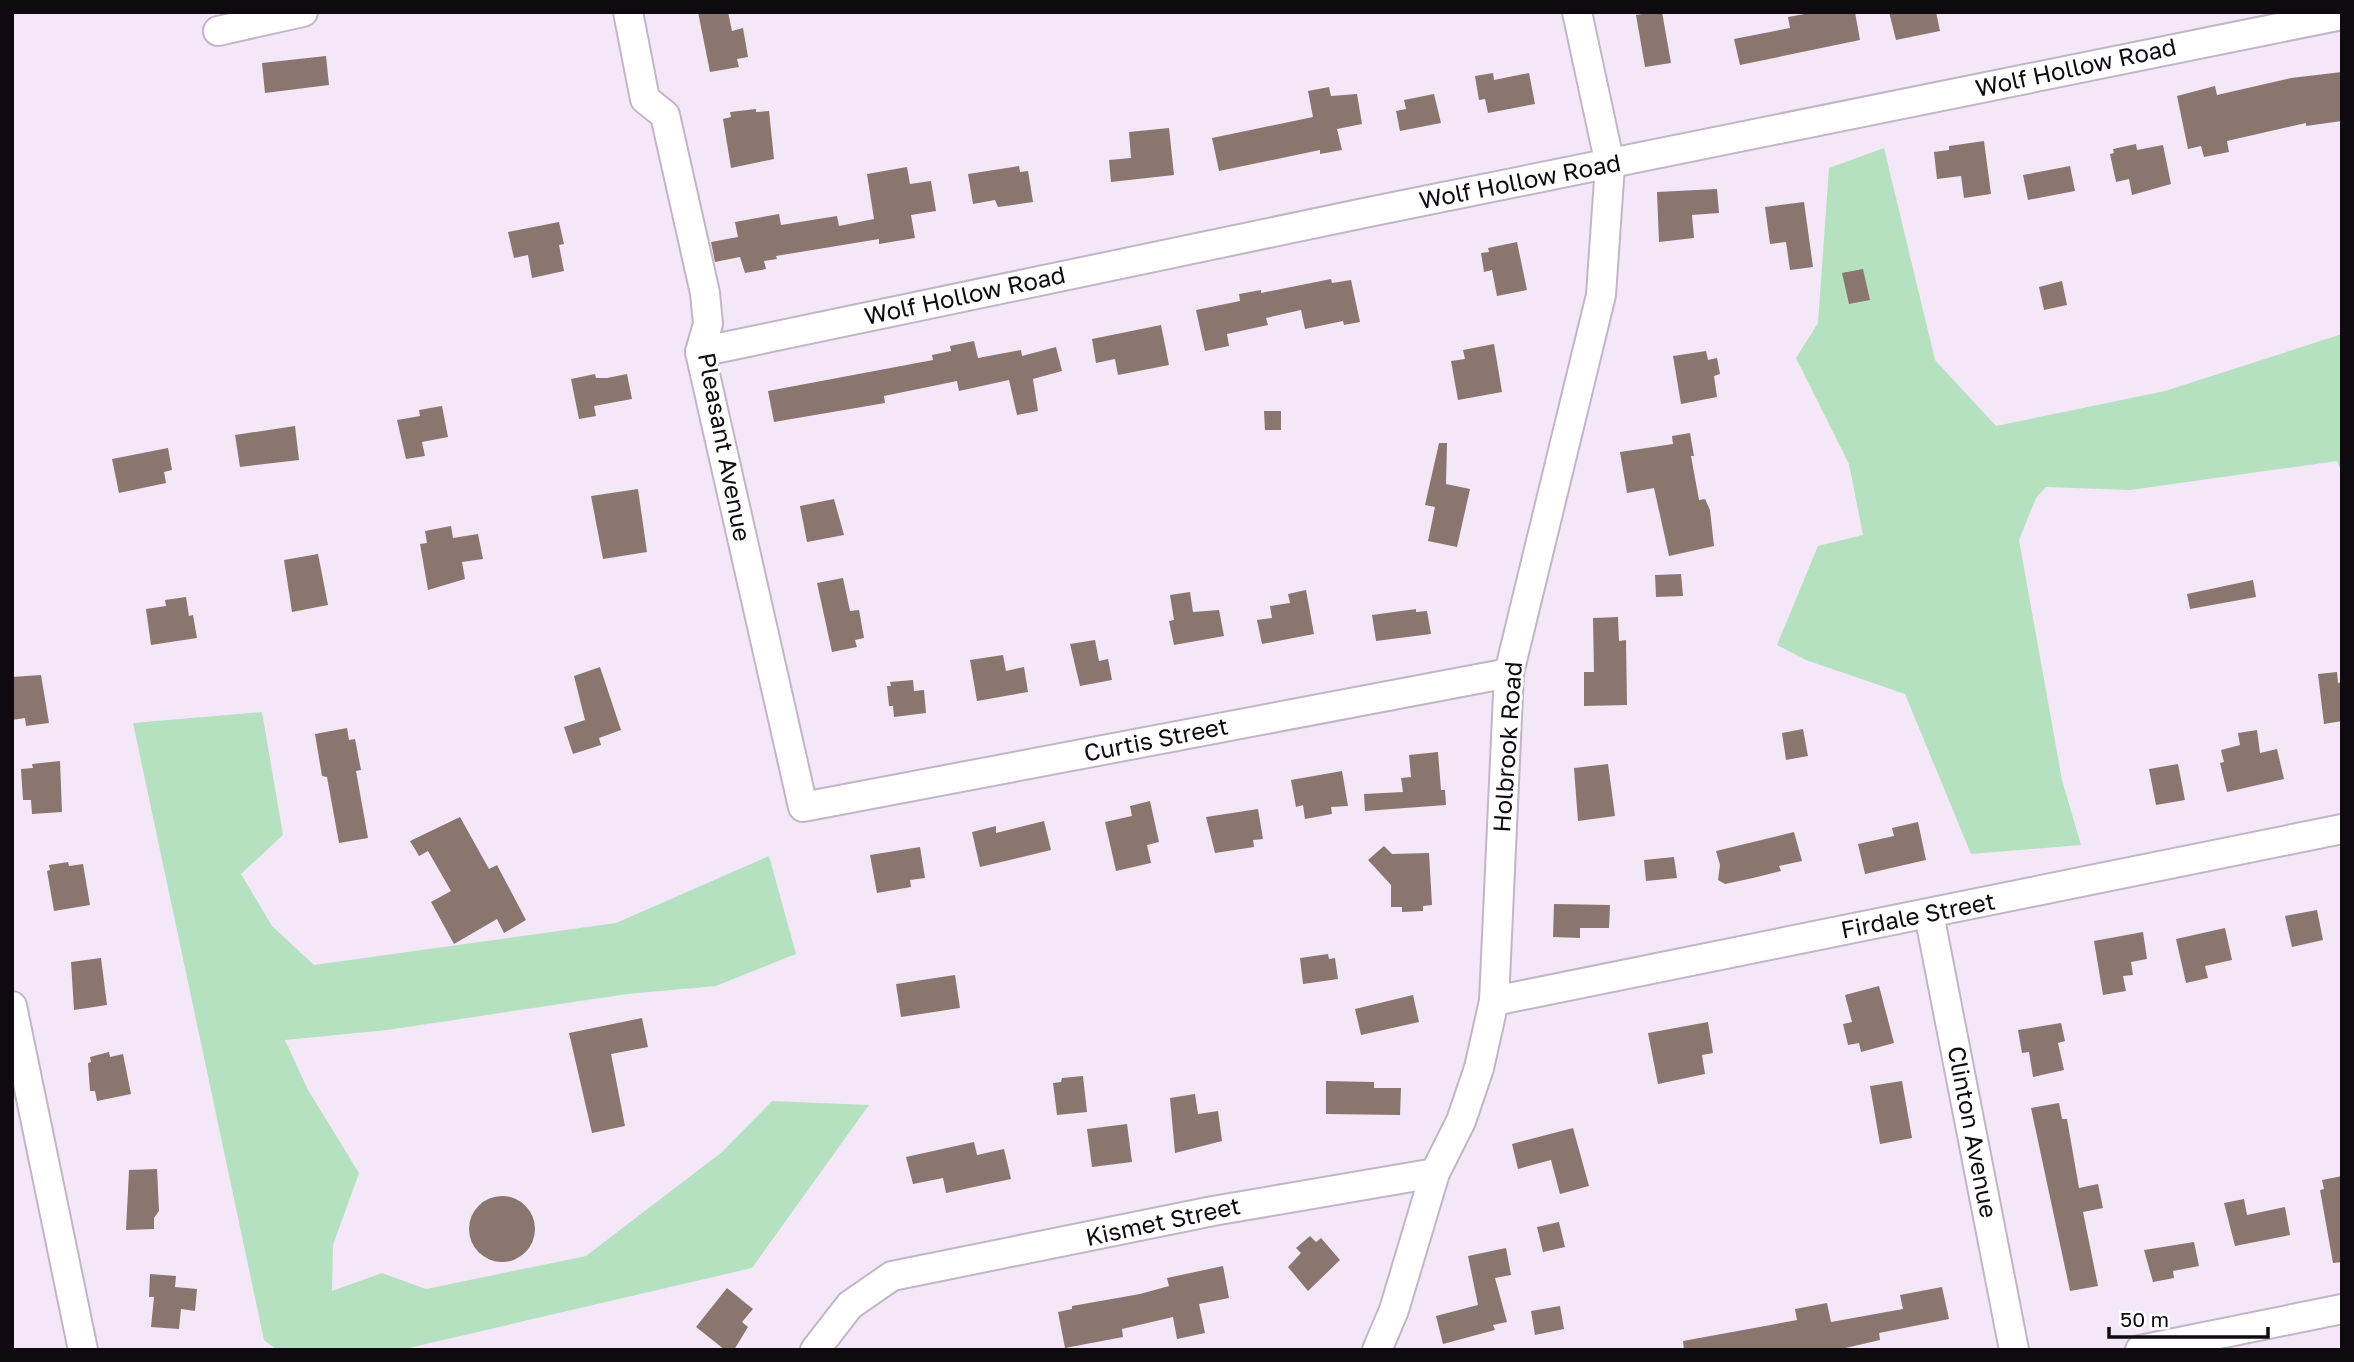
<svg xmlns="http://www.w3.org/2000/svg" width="2354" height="1362" viewBox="0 0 2354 1362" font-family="'Golos Text',sans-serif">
  <rect width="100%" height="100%" fill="#f4e7f8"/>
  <g fill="#b5e1c1">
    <polygon points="1884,148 1935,360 1996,426 2165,391 2342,334 2342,474 2337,461 2130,490 2046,487 2036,498 2019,540 2062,780 2081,845 1971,854 1905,694 1806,660 1777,645 1818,546 1863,535 1849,464 1796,358 1818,323 1829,168"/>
    <polygon points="262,712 283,835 241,874 272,926 314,965 616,923 769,856 796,954 716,986 627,994 387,1030 285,1040 308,1090 359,1173 333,1245 332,1291 382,1273 426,1289 586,1256 722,1152 772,1101 869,1105 752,1268 400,1350 277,1350 264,1340 133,723"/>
  </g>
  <g fill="#8a766f">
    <polygon points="698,12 728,12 732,31 743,28 748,57 737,59 739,67 710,72"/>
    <polygon points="1655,12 1662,12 1671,63 1645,67 1636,15"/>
    <polygon points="1815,12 1855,12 1860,40 1740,65 1734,39 1790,28 1788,17"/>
    <polygon points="1889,12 1936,12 1940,31 1896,40"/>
    <polygon points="326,56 329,85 265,93 262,63"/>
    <polygon points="2342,72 2342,121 2306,126 2306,123 2227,141 2229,152 2204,157 2201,146 2188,149 2177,96 2215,86 2217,95 2291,78"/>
    <polygon points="1493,73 1494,80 1529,73 1535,104 1488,113 1485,99 1479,100 1475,76"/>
    <polygon points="1329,87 1331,96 1357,94 1362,124 1337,129 1342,150 1320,154 1320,150 1219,171 1212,138 1313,117 1308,91"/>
    <polygon points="1434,94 1441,123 1400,131 1396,111 1406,109 1404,100"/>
    <polygon points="756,109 756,112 769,111 774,159 731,168 723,119 731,117 730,112"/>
    <polygon points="1169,128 1174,175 1111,182 1109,160 1131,158 1129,132"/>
    <polygon points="1984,141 1991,194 1964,198 1961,176 1937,179 1934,152 1949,150 1949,146"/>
    <polygon points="2136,144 2137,150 2163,145 2171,184 2132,195 2129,179 2116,182 2110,154 2114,153 2113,149"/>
    <polygon points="1019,166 1020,172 1028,171 1033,202 998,207 995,200 973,204 968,174"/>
    <polygon points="2070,166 2075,191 2028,200 2023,175"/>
    <polygon points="907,167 910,184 931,181 936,211 911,215 915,238 879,244 879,239 776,256 777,259 764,261 766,269 745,273 740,257 715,262 711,242 738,237 735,222 779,214 781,225 837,216 839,226 874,219 867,174"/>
    <polygon points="1717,189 1719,213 1692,215 1694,238 1659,242 1657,192"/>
    <polygon points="1804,202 1813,267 1790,270 1786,242 1770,244 1765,207"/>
    <polygon points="559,222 564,244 559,245 564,271 532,278 528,255 514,258 508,232"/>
    <polygon points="1517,242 1527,290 1497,296 1492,270 1484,272 1481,253 1489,252 1488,248"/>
    <polygon points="1863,269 1870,300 1849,304 1842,273"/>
    <polygon points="1331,279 1332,283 1351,280 1360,322 1344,325 1343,321 1305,329 1301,310 1266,318 1268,325 1227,334 1229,346 1205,351 1196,310 1240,301 1239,294 1261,290 1261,293"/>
    <polygon points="2062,281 2067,305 2044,310 2039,287"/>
    <polygon points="1161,325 1169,365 1118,375 1115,359 1096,363 1092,339"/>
    <polygon points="974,341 978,358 1021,350 1022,356 1056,347 1062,371 1033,379 1038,411 1017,415 1009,380 959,391 957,381 884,396 885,403 774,422 768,391 933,360 932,355 951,351 950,346"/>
    <polygon points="1494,344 1502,392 1458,400 1451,361 1465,359 1463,350"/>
    <polygon points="1706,351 1708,360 1717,358 1720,374 1714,376 1717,397 1681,404 1673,356"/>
    <polygon points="595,374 596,378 607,378 627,374 632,399 594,406 596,416 579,419 571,379"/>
    <polygon points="442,406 448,437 422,442 425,456 406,459 397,420 420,416 419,410"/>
    <polygon points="1264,411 1281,411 1281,430 1265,430"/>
    <polygon points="295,426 299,460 240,467 235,435"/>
    <polygon points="1690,433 1694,456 1691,456 1699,500 1705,499 1710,510 1714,546 1669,556 1654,488 1627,493 1620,452 1673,444 1672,436"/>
    <polygon points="1439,443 1447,443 1446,484 1470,489 1457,547 1428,541 1435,507 1425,505"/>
    <polygon points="168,448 172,470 164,472 166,483 119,493 112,459"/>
    <polygon points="638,489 647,552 603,559 591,496"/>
    <polygon points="834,499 844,535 807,542 800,506"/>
    <polygon points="451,526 453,538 478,534 483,559 462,562 465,579 428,590 420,544 427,543 425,531"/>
    <polygon points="318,554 328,605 292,612 284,560"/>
    <polygon points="1681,574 1683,596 1656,597 1655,575"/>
    <polygon points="843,578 850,611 859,610 864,638 855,640 857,647 832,652 817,583"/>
    <polygon points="2253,580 2256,597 2190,609 2187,594"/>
    <polygon points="1306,590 1314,634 1262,644 1257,620 1272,618 1270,606 1290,603 1288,594"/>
    <polygon points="1190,592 1193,612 1219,610 1224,636 1174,645 1169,621 1174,620 1170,595"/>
    <polygon points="186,597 189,616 193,615 197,638 151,645 146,609 166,606 165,600"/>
    <polygon points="1416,609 1416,612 1427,611 1431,634 1376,641 1372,615"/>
    <polygon points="1618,617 1619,641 1626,640 1627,705 1584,706 1584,672 1594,672 1593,618"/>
    <polygon points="1095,640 1099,661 1108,659 1112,680 1080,686 1070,644"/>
    <polygon points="1003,655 1006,671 1024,667 1028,692 977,701 970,660"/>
    <polygon points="600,667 621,730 599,738 601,745 573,754 564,727 585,720 574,676"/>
    <polygon points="2337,672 2338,683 2342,682 2342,721 2324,724 2318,674"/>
    <polygon points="41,675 49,723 26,726 25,718 12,720 12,677"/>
    <polygon points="913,680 914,691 924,690 926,713 894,717 893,706 889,706 887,686 891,686 890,682"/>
    <polygon points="347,728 349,740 355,739 361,770 356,771 368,838 339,843 327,777 322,776 315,734"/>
    <polygon points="1803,729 1808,756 1786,760 1782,733"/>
    <polygon points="2257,730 2260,753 2277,749 2284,779 2227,792 2220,763 2224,762 2221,750 2240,745 2238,733"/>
    <polygon points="1438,752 1441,790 1445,790 1446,805 1365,811 1364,794 1403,792 1401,778 1411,777 1409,755"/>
    <polygon points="60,761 62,812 32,814 31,800 23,800 21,769 33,768 32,764"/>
    <polygon points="1608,764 1615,816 1578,821 1574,768"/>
    <polygon points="2178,764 2185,800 2156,805 2149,769"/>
    <polygon points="1342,771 1348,806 1331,807 1332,814 1305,819 1303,805 1296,807 1291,780"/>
    <polygon points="1150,801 1159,842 1147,845 1151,863 1116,871 1105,822 1132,816 1130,806"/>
    <polygon points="1258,809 1263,839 1253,840 1254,847 1215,853 1206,817"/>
    <polygon points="460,817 489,869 497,865 526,920 504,933 497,919 454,944 431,902 451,891 428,851 419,856 410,841"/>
    <polygon points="1044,821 1051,850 980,867 972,832 996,826 996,833"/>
    <polygon points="1918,822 1926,860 1865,874 1858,844 1894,836 1892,828"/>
    <polygon points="1794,832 1802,861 1779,866 1781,871 1753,878 1725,884 1718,880 1720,865 1716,851"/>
    <polygon points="1384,846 1392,854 1429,853 1432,905 1423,906 1423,911 1402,912 1402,907 1391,907 1391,885 1368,860"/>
    <polygon points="920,847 925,878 910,880 911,887 877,893 870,855"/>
    <polygon points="1674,857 1677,878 1646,881 1644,860"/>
    <polygon points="68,862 69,866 83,864 90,905 54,911 47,871 50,870 49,865"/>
    <polygon points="1554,904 1610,905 1609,928 1580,928 1580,938 1553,937"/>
    <polygon points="2317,910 2323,940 2292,947 2285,916"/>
    <polygon points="2225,928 2232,960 2205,966 2208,978 2186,983 2176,939"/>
    <polygon points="2143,932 2147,959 2131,962 2133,975 2123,976 2126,991 2103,995 2094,941"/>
    <polygon points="1328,954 1329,959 1335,958 1338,979 1303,984 1300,958"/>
    <polygon points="101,958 107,1005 74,1010 71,962"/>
    <polygon points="955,975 960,1008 901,1017 896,984"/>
    <polygon points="1879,986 1894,1043 1861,1052 1859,1043 1848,1045 1843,1024 1852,1022 1845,995"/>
    <polygon points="1413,995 1419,1022 1361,1035 1355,1009"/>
    <polygon points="642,1018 648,1047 611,1054 625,1126 592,1133 569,1033"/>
    <polygon points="1708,1022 1713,1053 1702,1055 1705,1074 1658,1084 1648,1033"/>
    <polygon points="2061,1023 2065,1041 2058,1043 2064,1070 2033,1077 2029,1052 2022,1053 2018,1030"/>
    <polygon points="109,1052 110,1057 123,1054 131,1094 97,1101 95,1091 90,1091 88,1063 91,1062 90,1057"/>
    <polygon points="1083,1076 1087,1112 1057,1115 1053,1083 1061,1082 1062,1078"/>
    <polygon points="1326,1081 1374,1082 1374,1088 1401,1088 1400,1115 1326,1114"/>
    <polygon points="1902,1081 1912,1138 1880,1144 1870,1086"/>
    <polygon points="1195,1094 1198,1114 1218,1111 1222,1141 1175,1153 1170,1098"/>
    <polygon points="2059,1103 2062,1119 2067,1119 2079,1188 2098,1184 2103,1208 2083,1212 2098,1286 2070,1291 2031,1108"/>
    <polygon points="1127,1124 1132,1162 1092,1167 1087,1129"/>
    <polygon points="1573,1128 1589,1186 1560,1194 1551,1160 1518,1169 1512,1144"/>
    <polygon points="974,1142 977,1155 1004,1149 1011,1179 946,1193 943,1178 913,1184 906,1157"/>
    <polygon points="157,1169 159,1211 154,1218 154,1229 126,1230 129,1170"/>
    <polygon points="2342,1176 2342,1262 2333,1263 2320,1190 2324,1189 2322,1180"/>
    <circle cx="502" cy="1229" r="33"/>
    <polygon points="2244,1199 2247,1215 2285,1207 2290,1235 2235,1246 2224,1203"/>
    <polygon points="1559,1222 1565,1247 1543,1252 1537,1227"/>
    <polygon points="1310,1236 1316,1242 1321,1238 1340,1260 1308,1291 1288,1267 1301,1253 1296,1248"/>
    <polygon points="2194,1242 2199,1266 2173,1271 2174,1278 2153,1282 2144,1250"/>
    <polygon points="1506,1248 1511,1275 1495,1278 1507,1322 1493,1325 1495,1330 1443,1344 1436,1316 1478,1305 1468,1256"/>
    <polygon points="1223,1266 1229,1298 1199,1304 1205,1333 1177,1339 1173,1317 1122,1329 1123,1337 1065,1348 1058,1312 1072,1309 1072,1306 1140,1294 1169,1286 1167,1278"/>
    <polygon points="150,1274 176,1276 175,1287 197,1289 195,1311 181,1309 179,1329 151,1327 154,1297 149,1297"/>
    <polygon points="1942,1287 1949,1319 1879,1333 1880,1340 1837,1350 1684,1350 1683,1341 1797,1320 1795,1309 1827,1303 1831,1322 1903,1309 1900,1295"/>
    <polygon points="727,1288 753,1309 742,1322 748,1327 734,1350 725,1350 696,1327"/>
    <polygon points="1560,1306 1564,1329 1535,1335 1531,1311"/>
  </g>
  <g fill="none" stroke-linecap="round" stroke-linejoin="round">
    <defs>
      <g id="minor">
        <polyline points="628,12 645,99 665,115 705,293 708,324 700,352 803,807 1509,673"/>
        <polyline points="218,31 303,12"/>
        <polyline points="700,352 1369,212 2342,15"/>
        <polyline points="1929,914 2014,1350"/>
        <polyline points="1494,1001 2342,829"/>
        <polyline points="12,1006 83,1350"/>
        <polyline points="815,1350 850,1305 892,1276 1213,1211 1435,1173"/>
        <polyline points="1377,1350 1394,1310 1435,1173 1461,1121 1479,1068 1494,1001 1509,673 1601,295 1610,165 1577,12"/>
        <polyline points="2140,1350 2342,1309"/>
      </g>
    </defs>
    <use href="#minor" stroke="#c2b5c6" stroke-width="32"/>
    <use href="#minor" stroke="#fff" stroke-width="28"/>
  </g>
  <g text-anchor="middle" stroke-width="6" stroke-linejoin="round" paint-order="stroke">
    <g font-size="24" fill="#0e0a10" stroke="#fff">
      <text transform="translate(2076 68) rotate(-12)" y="8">Wolf Hollow Road</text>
      <text transform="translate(1520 182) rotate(-11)" y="8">Wolf Hollow Road</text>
      <text transform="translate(965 296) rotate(-12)" y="8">Wolf Hollow Road</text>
      <text transform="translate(724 447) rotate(79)" y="8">Pleasant Avenue</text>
      <text transform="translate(1156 740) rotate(-11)" y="8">Curtis Street</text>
      <text transform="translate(1508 747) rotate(-86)" y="8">Holbrook Road</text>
      <text transform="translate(1918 916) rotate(-11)" y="8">Firdale Street</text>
      <text transform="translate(1972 1132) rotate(79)" y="8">Clinton Avenue</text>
      <text transform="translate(1163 1222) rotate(-12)" y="8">Kismet Street</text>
    </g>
  </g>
  <rect width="2354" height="1362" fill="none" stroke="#0e0a10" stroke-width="28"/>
  <path d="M2109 1327v10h159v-10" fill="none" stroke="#0e0a10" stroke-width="3.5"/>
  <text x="2120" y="1327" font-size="21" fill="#0e0a10" stroke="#ffffff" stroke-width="5" paint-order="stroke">50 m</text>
</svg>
